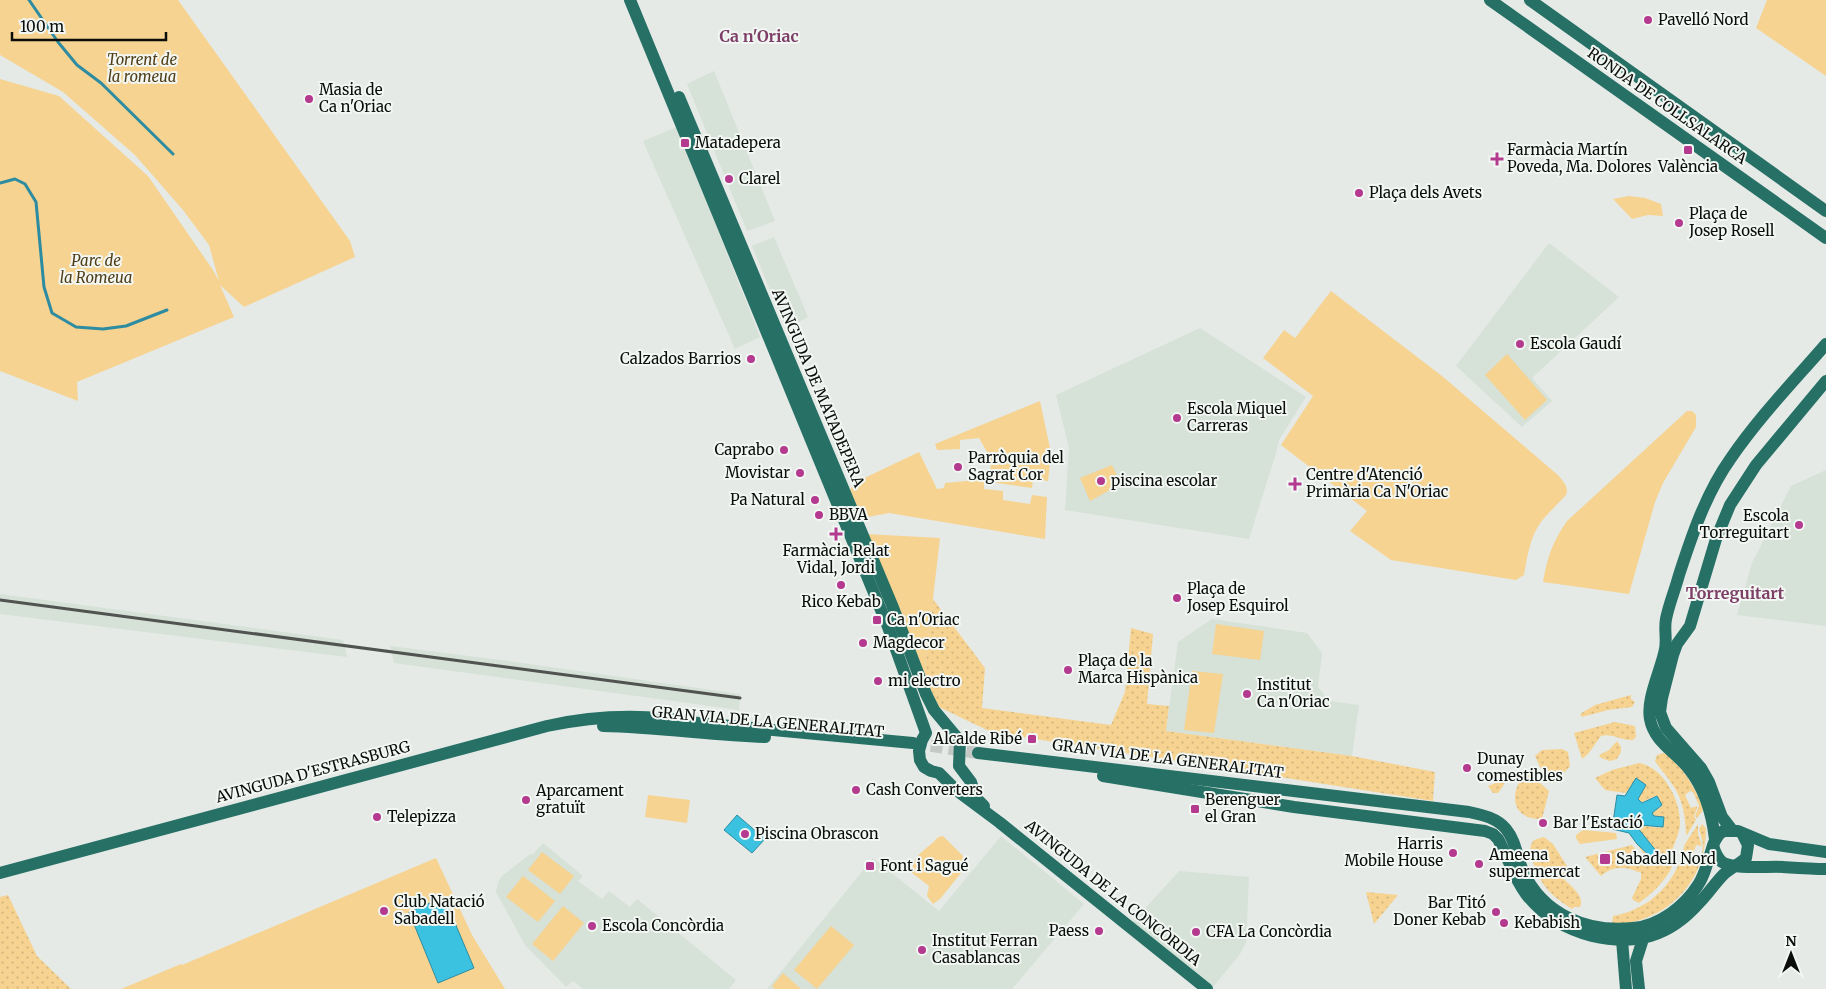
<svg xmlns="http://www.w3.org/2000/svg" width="1826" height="989" viewBox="0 0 1826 989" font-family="Merriweather,serif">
  <defs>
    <pattern id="grass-dots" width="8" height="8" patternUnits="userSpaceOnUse" patternTransform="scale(1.25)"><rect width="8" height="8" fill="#f6d391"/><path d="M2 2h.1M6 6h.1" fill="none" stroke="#d2b47c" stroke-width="1.8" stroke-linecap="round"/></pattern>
  </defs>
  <rect width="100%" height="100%" fill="#e5eae6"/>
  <g fill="#d6e1d7">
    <polygon points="714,71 775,221 747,231 687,84"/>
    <polygon points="677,127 760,337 735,349 643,141"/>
    <polygon points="774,237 808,317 786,329 752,246"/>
    <polygon points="1549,243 1619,297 1532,378 1552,401 1522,427 1456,366"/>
    <polygon points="1200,328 1306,397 1279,440 1276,453 1249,539 1065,510 1069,448 1056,395"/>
    <polygon points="1826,470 1826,626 1737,615 1752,563 1791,486"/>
    <polygon points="0,594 343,640 347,657 0,614"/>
    <polygon points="1212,619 1307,633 1322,653 1318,687 1329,701 1359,705 1352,756 1166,731 1178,642"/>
    <polygon points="390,646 515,662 740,694 739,710 394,663"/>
    <polygon points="1001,836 1084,904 1012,989 767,989 873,858 939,911"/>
    <polygon points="543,843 583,876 578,881 602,899 609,891 630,907 637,899 736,980 729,989 583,989 573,981 566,987 525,945 496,892 498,882 502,876 530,854 532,855"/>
    <polygon points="1179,871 1249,877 1246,942 1240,954 1213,987 1133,922"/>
  </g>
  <g fill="url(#grass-dots)">
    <polygon points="933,599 985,668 982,708 1111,725 1125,692 1131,628 1153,634 1147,704 1169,706 1166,731 1352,756 1435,772 1433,801 991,732 939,707 924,676"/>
    <polygon points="1631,695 1631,699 1635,702 1632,707 1608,710 1582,717 1580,714 1595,705"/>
    <path d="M1615,722L1635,726L1636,737L1633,740C1621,741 1613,733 1601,736L1588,754L1582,759L1574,733Z"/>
    <polygon points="1617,741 1621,747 1621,752 1617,759 1610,761 1601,758 1599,755 1609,750"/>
    <polygon points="1562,749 1568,752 1570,766 1555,783 1549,783 1546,780 1535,756 1542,750"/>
    <path d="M1664,753C1685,769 1693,785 1704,809L1697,818L1695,816L1699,806L1693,792L1690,791L1685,795L1691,808L1697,806V808L1694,816L1696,820L1687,835L1686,834C1685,816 1683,799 1672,784C1667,776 1660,769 1655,761L1657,755Z"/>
    <path d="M1639,763C1663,767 1680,799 1680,822C1680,832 1676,839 1673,848C1669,858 1662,864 1650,863L1637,844L1651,858L1657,852L1637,828L1640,825L1660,828L1661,816H1654L1652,813L1662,806L1658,797L1655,796L1640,803L1638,799L1646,785L1637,779L1626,793L1605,790L1595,778L1612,770Z"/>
    <path d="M1507,770C1509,778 1503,787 1498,793H1493L1488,786L1498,782Z"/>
    <path d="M1526,773L1530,774L1549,791L1542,819C1511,820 1508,792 1526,773Z"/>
    <path d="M1698,824V834L1702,846L1696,845L1692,857L1694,862L1699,861C1705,847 1703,843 1699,829L1702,824L1706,828C1706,883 1667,922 1612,925L1613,916C1641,911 1665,894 1678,866C1681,859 1682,851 1685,844C1689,837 1694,831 1698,824Z"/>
    <path d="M1544,837L1553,844L1569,869L1562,877C1569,885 1586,896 1580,907H1574L1572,909C1551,896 1538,883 1532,858C1530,851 1529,846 1534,840Z"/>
    <path d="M1632,845L1648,866C1662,866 1668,861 1676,851L1677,855C1670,876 1657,890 1639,903L1633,900L1632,898L1641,879V873C1627,867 1613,865 1601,876L1585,857Z"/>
    <polygon points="1366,892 1398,895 1374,924"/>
    <polygon points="8,895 37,956 71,989 0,989 0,897"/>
  </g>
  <g fill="#f6d391">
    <polygon points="0,0 178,0 350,241 355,257 244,307 220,285 234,317 77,382 78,401 0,371 0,79 59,96 148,176 213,270 219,281 209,245 183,210 135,155 63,92 0,55"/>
    <polygon points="1767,0 1826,0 1826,76 1756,28"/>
    <polygon points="1629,196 1645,198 1661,204 1663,216 1648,215 1632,219 1613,199"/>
    <path d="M1331,291L1442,376L1559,476C1564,483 1569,487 1566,495C1558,504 1549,512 1541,522C1530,537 1527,557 1524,575L1516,580L1391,560L1350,531L1367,511L1281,445L1313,396L1263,358L1284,330L1295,338Z"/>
    <polygon points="1507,354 1547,400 1525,420 1485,375"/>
    <polygon points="1040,401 1051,453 1048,481 1033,479 1032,488 990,482 991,459 979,438 960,440 960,449 937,450 935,444"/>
    <path d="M1687,411H1692L1696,415V427L1663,483L1655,502L1629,594L1543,582C1548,556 1552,543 1567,521Z"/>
    <polygon points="919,452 937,489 944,488 945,483 977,480 977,477 984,480 984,489 1003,491 1003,500 1030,504 1032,495 1047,497 1045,539 889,513 862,518 850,490 854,483"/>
    <polygon points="1112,465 1121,484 1090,501 1080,478"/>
    <polygon points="866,534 940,538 924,676"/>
    <polygon points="1216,624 1264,631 1260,660 1212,654"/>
    <polygon points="1192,671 1223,674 1214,733 1184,730"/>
    <polygon points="648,795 690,800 687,823 645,817"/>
    <polygon points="1583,830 1616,833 1617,839 1580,844 1576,838 1576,835"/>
    <path d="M943,836L963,856L961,873L940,899L933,904L927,896L929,886L912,873C913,852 927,851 938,837Z"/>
    <polygon points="542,852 574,876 560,894 528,870"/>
    <polygon points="436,858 472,935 505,989 121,989 181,964 182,965"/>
    <polygon points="523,876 555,901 538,922 506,897"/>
    <polygon points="563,906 584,923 553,961 532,944"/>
    <polygon points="831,926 854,945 817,989 794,970"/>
    <polygon points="783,973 801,989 775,989 772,986"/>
  </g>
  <g fill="#3bc2e1" stroke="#2d8ca1">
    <polygon points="1636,778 1646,785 1638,799 1642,803 1657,796 1662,805 1652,813 1654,816 1664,817 1663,827 1640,825 1637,827 1657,852 1658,854 1652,858 1637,844 1629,833 1612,829 1617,795 1625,796"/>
    <polygon points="737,815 765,839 752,853 724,830"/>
    <polygon points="444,897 474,968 438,983 409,912"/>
  </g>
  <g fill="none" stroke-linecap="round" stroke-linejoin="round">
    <g stroke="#2d8ca1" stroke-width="3">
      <polyline points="29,0 58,42 77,65 101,83 173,154"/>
      <polyline points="0,183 15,179 25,184 36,202 44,287 52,313 76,327 103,329 126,326 167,310"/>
    </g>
    <polyline stroke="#c4c9c5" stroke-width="12" stroke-dasharray="12 6" stroke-linecap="butt" points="913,743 978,753"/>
    <g stroke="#267066" stroke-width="12">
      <polyline points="630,0 888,627 926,733 922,740 919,751 920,760 924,767 931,771 939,773 956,790 999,822 1207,989"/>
      <polyline points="1490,0 1826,238"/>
      <polyline points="1530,0 1826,211"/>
      <polyline points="679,97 892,605 926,694 934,710 960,741 959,766 971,782 976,798 984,806"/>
      <path d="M603,726C657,727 711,735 765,737"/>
      <path d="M978,753L1469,812C1483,815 1497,818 1506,829C1516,841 1517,858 1523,871C1543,915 1588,933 1633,928C1659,926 1685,906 1698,885C1702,879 1705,871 1707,864C1712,852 1712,839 1723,831H1738L1769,844L1826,852"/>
      <path d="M1103,776L1294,807L1485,831L1493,834L1498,839C1508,857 1513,877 1526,894C1543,916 1565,929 1592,936C1635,946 1669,937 1699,903C1708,894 1715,883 1724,874C1731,868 1739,864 1746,858L1748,845L1743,835"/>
      <polyline points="1732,830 1722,817 1709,782 1701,768 1666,728 1660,712 1662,698 1673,655 1677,644 1690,626 1716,539 1730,505 1756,465 1826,381"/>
      <path d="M1715,839C1712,814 1705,789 1689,769C1676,752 1654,742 1650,719C1646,699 1661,670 1665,649C1667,639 1664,629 1666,619C1669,604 1675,590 1679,575C1692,535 1706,493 1731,458C1759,417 1794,381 1826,344"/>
      <path d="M1713,846C1715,852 1717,858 1722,862C1734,870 1769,866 1783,867C1798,868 1812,869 1826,869"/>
      <path d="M0,873L547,726C597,715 648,714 698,723L913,743"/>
      <polyline points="1626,989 1622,940 1627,934"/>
      <polyline points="1639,989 1636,961 1643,939"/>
    </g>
    <polyline stroke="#505350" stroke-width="3" points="0,600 740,698"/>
  </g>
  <g fill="#b33a8e" stroke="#f2f7f3" stroke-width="2">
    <circle cx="1648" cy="20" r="5"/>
    <circle cx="309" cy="99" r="5"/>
    <rect x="680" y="138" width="10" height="10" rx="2.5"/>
    <rect x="1683" y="145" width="10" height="10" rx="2.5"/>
    <path d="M1494.5 151.5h5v5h5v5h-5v5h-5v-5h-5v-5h5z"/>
    <circle cx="729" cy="179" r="5"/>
    <circle cx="1359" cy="193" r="5"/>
    <circle cx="1679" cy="223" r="5"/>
    <circle cx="1520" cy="344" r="5"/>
    <circle cx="751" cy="359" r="5"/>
    <circle cx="1177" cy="418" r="5"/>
    <circle cx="784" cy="450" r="5"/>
    <circle cx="958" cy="467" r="5"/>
    <circle cx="800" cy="473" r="5"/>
    <circle cx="1101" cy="481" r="5"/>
    <path d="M1292.5 476.5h5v5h5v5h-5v5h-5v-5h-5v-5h5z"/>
    <circle cx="815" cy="500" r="5"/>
    <circle cx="819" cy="515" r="5"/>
    <circle cx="1799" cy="525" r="5"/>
    <path d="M833.5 526.5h5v5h5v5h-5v5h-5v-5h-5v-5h5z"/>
    <circle cx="841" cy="585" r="5"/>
    <circle cx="1177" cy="598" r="5"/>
    <rect x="872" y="615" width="10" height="10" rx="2.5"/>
    <circle cx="863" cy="643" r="5"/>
    <circle cx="1068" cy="670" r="5"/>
    <circle cx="878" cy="681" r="5"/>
    <circle cx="1247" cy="694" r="5"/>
    <rect x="1027" y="734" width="10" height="10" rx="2.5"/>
    <circle cx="1467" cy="768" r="5"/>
    <circle cx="856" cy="790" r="5"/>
    <circle cx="526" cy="800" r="5"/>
    <rect x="1190" y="804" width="10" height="10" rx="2.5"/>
    <circle cx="377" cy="817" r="5"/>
    <circle cx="1543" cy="823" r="5"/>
    <circle cx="745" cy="834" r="5"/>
    <circle cx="1453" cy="853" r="5"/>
    <rect x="1599" y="853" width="12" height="12" rx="2.5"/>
    <circle cx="1479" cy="864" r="5"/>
    <rect x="865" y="861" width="10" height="10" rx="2.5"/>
    <circle cx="384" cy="911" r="5"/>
    <circle cx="1496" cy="912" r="5"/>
    <circle cx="1504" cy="923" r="5"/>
    <circle cx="592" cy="926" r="5"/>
    <circle cx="1099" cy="931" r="5"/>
    <circle cx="1196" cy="932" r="5"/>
    <circle cx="922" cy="950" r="5"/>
  </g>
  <g text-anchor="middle" stroke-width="4" stroke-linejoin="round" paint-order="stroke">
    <g font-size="15" fill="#0b0d0b" stroke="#f2f7f3" text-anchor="start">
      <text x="1658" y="25">Pavelló Nord</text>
      <text x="319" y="95">Masia de<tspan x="319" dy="17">Ca n'Oriac</tspan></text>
      <text x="695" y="148">Matadepera</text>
      <text x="1507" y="155">Farmàcia Martín<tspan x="1507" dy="17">Poveda, Ma. Dolores</tspan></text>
      <text x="1688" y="172" text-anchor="middle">València</text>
      <text x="739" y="184">Clarel</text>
      <text x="1369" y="198">Plaça dels Avets</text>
      <text x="1689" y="219">Plaça de<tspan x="1689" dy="17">Josep Rosell</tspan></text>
      <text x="1530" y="349">Escola Gaudí</text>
      <text x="741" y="364" text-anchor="end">Calzados Barrios</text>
      <text x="1187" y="414">Escola Miquel<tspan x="1187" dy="17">Carreras</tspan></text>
      <text x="774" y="455" text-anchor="end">Caprabo</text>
      <text x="968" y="463">Parròquia del<tspan x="968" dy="17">Sagrat Cor</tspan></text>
      <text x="790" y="478" text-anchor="end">Movistar</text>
      <text x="1306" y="480">Centre d'Atenció<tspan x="1306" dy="17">Primària Ca N'Oriac</tspan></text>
      <text x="1111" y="486">piscina escolar</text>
      <text x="805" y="505" text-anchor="end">Pa Natural</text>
      <text x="829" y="520">BBVA</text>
      <text x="1789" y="521" text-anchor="end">Escola<tspan x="1789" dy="17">Torreguitart</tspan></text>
      <text x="836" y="556" text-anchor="middle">Farmàcia Relat<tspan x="836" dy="17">Vidal, Jordi</tspan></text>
      <text x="1187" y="594">Plaça de<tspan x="1187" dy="17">Josep Esquirol</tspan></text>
      <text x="841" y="607" text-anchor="middle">Rico Kebab</text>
      <text x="887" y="625">Ca n'Oriac</text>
      <text x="873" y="648">Magdecor</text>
      <text x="1078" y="666">Plaça de la<tspan x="1078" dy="17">Marca Hispànica</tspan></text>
      <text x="888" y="686">mi electro</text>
      <text x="1257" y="690">Institut<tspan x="1257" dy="17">Ca n'Oriac</tspan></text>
      <text x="1022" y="744" text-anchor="end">Alcalde Ribé</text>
      <text x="1477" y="764">Dunay<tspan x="1477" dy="17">comestibles</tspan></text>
      <text x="866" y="795">Cash Converters</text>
      <text x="536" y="796">Aparcament<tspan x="536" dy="17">gratuït</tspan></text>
      <text x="1205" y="805">Berenguer<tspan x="1205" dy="17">el Gran</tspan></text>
      <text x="387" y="822">Telepizza</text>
      <text x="1553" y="828">Bar l'Estació</text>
      <text x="755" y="839">Piscina Obrascon</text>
      <text x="1443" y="849" text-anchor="end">Harris<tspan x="1443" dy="17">Mobile House</tspan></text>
      <text x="1489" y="860">Ameena<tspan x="1489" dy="17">supermercat</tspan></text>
      <text x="1616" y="864">Sabadell Nord</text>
      <text x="880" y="871">Font i Sagué</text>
      <text x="394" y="907">Club Natació<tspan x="394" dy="17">Sabadell</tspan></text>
      <text x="1486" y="908" text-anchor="end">Bar Titó<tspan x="1486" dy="17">Doner Kebab</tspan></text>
      <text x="1514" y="928">Kebabish</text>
      <text x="602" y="931">Escola Concòrdia</text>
      <text x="1089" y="936" text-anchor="end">Paess</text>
      <text x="1206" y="937">CFA La Concòrdia</text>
      <text x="932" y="946">Institut Ferran<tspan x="932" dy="17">Casablancas</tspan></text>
    </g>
    <g font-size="15" font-style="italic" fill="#503d17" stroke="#f2f7f3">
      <text x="142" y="65">Torrent de<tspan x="142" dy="17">la romeua</tspan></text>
      <text x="96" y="266">Parc de<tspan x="96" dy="17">la Romeua</tspan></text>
    </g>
    <g font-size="15" fill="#0b0d0b" stroke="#f2f7f3">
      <text transform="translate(1667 106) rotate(35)" y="5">RONDA DE COLLSALARCA</text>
      <text transform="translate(818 388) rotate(67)" y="5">AVINGUDA DE MATADEPERA</text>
      <text transform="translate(768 722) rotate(5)" y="5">GRAN VIA DE LA GENERALITAT</text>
      <text transform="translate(1168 759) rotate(7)" y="5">GRAN VIA DE LA GENERALITAT</text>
      <text transform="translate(313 772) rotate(-15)" y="5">AVINGUDA D'ESTRASBURG</text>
      <text transform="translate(1113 893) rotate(39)" y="5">AVINGUDA DE LA CONCÒRDIA</text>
    </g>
    <g font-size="16" font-weight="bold" fill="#7d3f67" stroke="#f2f7f3">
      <text x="759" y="42">Ca n'Oriac</text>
      <text x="1735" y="599">Torreguitart</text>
    </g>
  </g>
  <g transform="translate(1791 954)" stroke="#f2f7f3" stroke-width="4" paint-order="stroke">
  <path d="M0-4L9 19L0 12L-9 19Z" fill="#0b0d0b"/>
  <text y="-8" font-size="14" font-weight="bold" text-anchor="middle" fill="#0b0d0b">N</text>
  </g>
  <path d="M12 32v8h154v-8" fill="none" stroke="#0b0d0b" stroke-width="2.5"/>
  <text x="20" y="32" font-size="15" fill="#0b0d0b" stroke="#f2f7f3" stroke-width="4" paint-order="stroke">100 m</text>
</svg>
